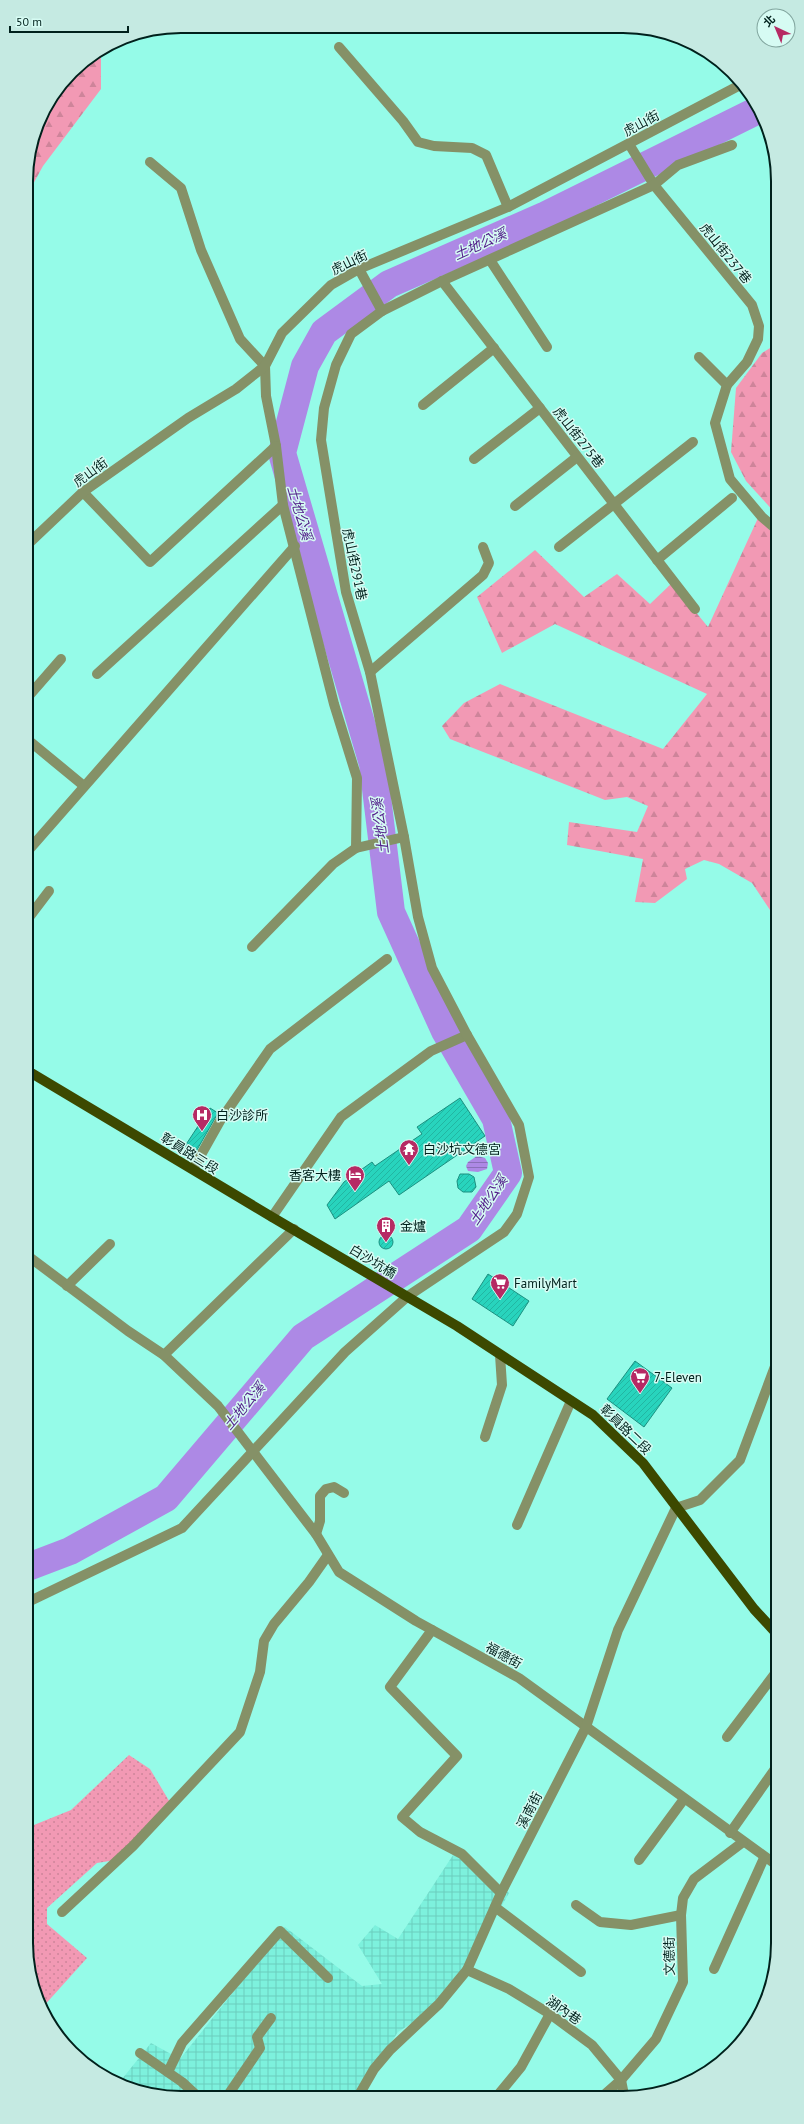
<svg xmlns="http://www.w3.org/2000/svg" width="804" height="2124" viewBox="0 0 804 2124" font-family="'PT Sans','Noto Sans TC',sans-serif">
  <defs>
    <pattern id="industrial-grid" width="8" height="8" patternUnits="userSpaceOnUse"><rect width="8" height="8" fill="#7df1dd"/><path d="M0 4h8M4 0v8" fill="none" stroke="#6acebd"/></pattern>
    <pattern id="grass-dots" width="8" height="8" patternUnits="userSpaceOnUse"><rect width="8" height="8" fill="#f299b4"/><path d="M2 2h.1M6 6h.1" fill="none" stroke="#ce849a" stroke-width="1.8" stroke-linecap="round"/></pattern>
    <pattern id="forest-firs" width="22" height="20" patternUnits="userSpaceOnUse"><rect width="22" height="20" fill="#f299b4"/><path d="M5 1l3.5 6h-7zM16 11l3.5 6h-7z" fill="#ce849a"/></pattern>
    <pattern id="water-rules" width="6" height="5" patternUnits="userSpaceOnUse"><rect width="6" height="5" fill="#ad89e5"/><path d="M0 2.5h6" fill="none" stroke="#8a70b9"/></pattern>
    <pattern id="building-hatch" width="6" height="6" patternUnits="userSpaceOnUse"><rect width="6" height="6" fill="#28d4bd"/><path d="M-1 1l2-2M0 6l6-6M5 7l2-2" fill="none" stroke="#22b6a2"/></pattern>
  </defs>
  <rect width="100%" height="100%" fill="#95fbe8"/>
  <polygon fill="url(#industrial-grid)" points="455,1852 509,1893 449,1999 398,2032 356,2095 151,2095 118,2084 151,2043 180,2059 285,1927 362,1986 382,1984 358,1945 375,1925 398,1939"/>
  <polygon fill="url(#grass-dots)" points="129,1755 150,1769 171,1804 122,1859 97,1863 47,1908 47,1924 87,1958 42,2008 29,1974 29,1827 71,1810"/>
  <g fill="url(#forest-firs)">
    <polygon points="101,50 101,89 43,166 26,197 26,170 42,112 78,65"/>
    <polygon points="775,345 776,514 746,481 731,452 736,388 762,353"/>
    <polygon points="758,518 776,536 776,552 770,559 776,564 776,919 752,883 719,864 704,860 685,869 687,879 655,903 635,902 643,859 567,845 569,822 637,832 648,806 627,797 605,800 450,739 442,726 464,703 500,684 663,749 707,694 555,624 502,653 477,597 535,550 584,597 617,574 650,604 672,583 708,627"/>
  </g>
  <polygon fill="url(#water-rules)" points="477,1156 485,1158 488,1163 487,1169 478,1172 468,1171 466,1166 468,1162"/>
  <g fill="none" stroke-linecap="round" stroke-linejoin="round">
    <polyline stroke="#ad89e5" stroke-width="28" points="28,1567 70,1551 166,1498 303,1337 469,1229 508,1173 496,1119 445,1031 391,912 373,764 282,453 305,366 324,332 389,284 546,215 760,109"/>
  </g>
  <g fill="url(#building-hatch)" stroke="#1b9080">
    <polygon points="460,1098 485,1136 399,1195 389,1181 335,1219 327,1205 344,1182 372,1162 375,1166 422,1134 417,1127"/>
    <polygon points="210,1108 218,1113 194,1155 183,1149"/>
    <polygon points="460,1174 469,1174 474,1177 476,1187 472,1192 463,1192 458,1188 457,1181"/>
    <circle cx="386" cy="1242" r="7"/>
    <polygon points="488,1274 529,1301 513,1326 472,1299"/>
    <polygon points="635,1361 672,1388 644,1427 607,1399"/>
  </g>
  <g fill="none" stroke-linecap="round" stroke-linejoin="round">
    <g stroke="#859167" stroke-width="10">
      <polyline points="339,47 403,121 418,142 434,146 472,148 486,155 508,207"/>
      <polyline points="629,144 654,185 752,305 759,326 758,339 747,362 727,385 715,423 730,479 762,517 776,529"/>
      <polyline points="150,162 181,188 201,250 240,339 265,366 266,396 276,446 283,505 334,704 357,778 356,848 404,837"/>
      <polyline points="490,260 547,347"/>
      <polyline points="359,269 382,311"/>
      <polyline points="442,281 695,609"/>
      <polyline points="699,357 727,385"/>
      <polyline points="423,405 494,348"/>
      <polyline points="474,459 540,408"/>
      <polyline points="83,492 150,562 276,446"/>
      <polyline points="515,506 577,457"/>
      <polyline points="27,545 83,492 188,418 236,389 265,366 282,333 331,285 359,269 508,207 742,84"/>
      <polyline points="559,547 693,442"/>
      <polyline points="657,560 732,498"/>
      <polyline points="370,672 483,575 489,563 483,547"/>
      <polyline points="97,674 283,505"/>
      <polyline points="27,698 61,659"/>
      <polyline points="27,739 84,786"/>
      <polyline points="27,852 295,546"/>
      <polyline points="27,920 49,891"/>
      <polyline points="252,947 333,864 356,848"/>
      <polyline points="193,1169 220,1121 270,1049 387,959"/>
      <polyline points="272,1217 341,1117 431,1051 467,1035"/>
      <polyline points="28,1256 128,1331 164,1355 218,1406 316,1534 339,1572 416,1621 519,1678 778,1866"/>
      <polyline points="67,1286 110,1244"/>
      <polyline points="164,1355 294,1229"/>
      <polyline points="485,1437 502,1385 500,1355"/>
      <polyline points="517,1525 571,1401"/>
      <polyline points="316,1534 320,1521 320,1496 326,1489 334,1487 344,1493"/>
      <polyline points="28,1602 182,1528 345,1352 408,1296 504,1232 517,1214 529,1177 519,1125 467,1035 432,968 418,917 404,837 370,672 346,592 321,440 324,408 336,365 351,334 382,311 442,281 654,185 678,165 732,145"/>
      <polyline points="432,1630 390,1687 457,1756 402,1817 420,1832 462,1854 501,1893"/>
      <polyline points="727,1737 777,1671"/>
      <polyline points="730,1833 777,1766"/>
      <polyline points="639,1860 684,1799"/>
      <polyline points="576,1905 600,1922 631,1925 681,1915"/>
      <polyline points="495,1907 581,1972"/>
      <polyline points="62,1912 133,1846 240,1732 260,1672 264,1641 274,1624 309,1582 328,1555"/>
      <polyline points="714,1969 764,1858"/>
      <polyline points="467,1970 509,1989 550,2014 592,2045 621,2080 624,2095"/>
      <polyline points="140,2053 182,2082 196,2095"/>
      <polyline points="168,2072 182,2043 280,1931 328,1978"/>
      <polyline points="228,2095 260,2048 257,2037 271,2018"/>
      <polyline points="359,2095 374,2069 390,2050 439,2004 467,1970 501,1893 586,1727 618,1630 676,1508 700,1500 740,1460 777,1361"/>
      <polyline points="498,2095 521,2067 550,2014"/>
      <polyline points="604,2095 621,2080 656,2039 683,1982 681,1915 683,1898 694,1879 743,1842"/>
    </g>
    <polyline stroke="#3c4900" stroke-width="10" points="28,1071 272,1217 457,1326 593,1415 643,1463 754,1609 777,1634"/>
  </g>
  <defs>
    <symbol id="hospital-pin" viewBox="-11 -11 22 30"><path d="M0 17L-7.5 6A9.5 9.5 0 1 1 7.5 6Z" fill="#b62a64" stroke="#d6fbf3"/><path d="M-5-5h3v3.5h4V-5h3V5h-3V1.5h-4V5h-3Z" fill="#fff"/></symbol>
    <symbol id="temple-pin" viewBox="-11 -11 22 30"><path d="M0 17L-7.5 6A9.5 9.5 0 1 1 7.5 6Z" fill="#b62a64" stroke="#d6fbf3"/><path d="M0-6L5-2H3V0L6.5 2.5H4V6H1.5V3h-3V6H-4V2.5H-6.5L-3 0V-2H-5Z" fill="#fff"/></symbol>
    <symbol id="hotel-pin" viewBox="-11 -11 22 30"><path d="M0 17L-7.5 6A9.5 9.5 0 1 1 7.5 6Z" fill="#b62a64" stroke="#d6fbf3"/><path d="M-6-4.5h1.5V1H6V5H4.5V3h-9V5H-6ZM-4 0a1.8 1.8 0 1 1 3.6 0ZM.5 0V-2.5h3Q6-2.5 6 0Z" fill="#fff"/></symbol>
    <symbol id="building-pin" viewBox="-11 -11 22 30"><path d="M0 17L-7.5 6A9.5 9.5 0 1 1 7.5 6Z" fill="#b62a64" stroke="#d6fbf3"/><path d="M-4-6H4V6H1V3H-1V6H-4ZM-2.5-4.3h1.7v1.8h-1.7ZM.8-4.3h1.7v1.8H.8ZM-2.5-1h1.7V.8h-1.7ZM.8-1h1.7V.8H.8Z" fill="#fff"/></symbol>
    <symbol id="supermarket-pin" viewBox="-11 -11 22 30"><path d="M0 17L-7.5 6A9.5 9.5 0 1 1 7.5 6Z" fill="#b62a64" stroke="#d6fbf3"/><path d="M-6-5.5h2.5l.6 2H6L4.5 2H-2.5L-4.4-4H-6ZM-1.5 3.2a1.3 1.3 0 1 0 .1 0ZM3 3.2a1.3 1.3 0 1 0 .1 0Z" fill="#fff"/></symbol>
  </defs>
  <g fill-rule="evenodd">
    <use href="#hospital-pin" x="191" y="1104" width="22" height="30"/>
    <use href="#temple-pin" x="398" y="1138" width="22" height="30"/>
    <use href="#hotel-pin" x="344" y="1164" width="22" height="30"/>
    <use href="#building-pin" x="375" y="1215" width="22" height="30"/>
    <use href="#supermarket-pin" x="489" y="1272" width="22" height="30"/>
    <use href="#supermarket-pin" x="629" y="1366" width="22" height="30"/>
  </g>
  <g text-anchor="middle" stroke-width="3" stroke-linejoin="round" paint-order="stroke">
    <g font-size="13" fill="#00211c" stroke="#d6fbf3">
      <text transform="translate(641 123) rotate(-28)" y="5">虎山街</text>
      <text transform="translate(726 253) rotate(51)" y="5">虎山街237巷</text>
      <text transform="translate(349 262) rotate(-26)" y="5">虎山街</text>
      <text transform="translate(579 437) rotate(52)" y="5">虎山街275巷</text>
      <text transform="translate(90 472) rotate(-36)" y="5">虎山街</text>
      <text transform="translate(355 564) rotate(78)" y="5">虎山街291巷</text>
      <text transform="translate(190 1153) rotate(32)" y="5">彰員路三段</text>
      <text transform="translate(373 1261) rotate(31)" y="5">白沙坑橋</text>
      <text transform="translate(626 1429) rotate(44)" y="5">彰員路二段</text>
      <text transform="translate(504 1655) rotate(29)" y="5">福德街</text>
      <text transform="translate(529 1810) rotate(-63)" y="5">溪南街</text>
      <text transform="translate(669 1956) rotate(-91)" y="5">文德街</text>
      <text transform="translate(564 2010) rotate(35)" y="5">湖內巷</text>
    </g>
    <g font-size="13" fill="#00211c" stroke="#d6fbf3" text-anchor="start">
      <text x="216" y="1120">白沙診所</text>
      <text x="423" y="1154">白沙坑文德宮</text>
      <text x="341" y="1180" text-anchor="end">香客大樓</text>
      <text x="400" y="1231">金爐</text>
      <text x="514" y="1288">FamilyMart</text>
      <text x="654" y="1382">7-Eleven</text>
    </g>
    <g font-size="14" font-style="italic" fill="#54218b" stroke="#d6fbf3">
      <text transform="translate(480 244) rotate(-24)" y="5">土地公溪</text>
      <text transform="translate(300 513) rotate(74)" y="5">土地公溪</text>
      <text transform="translate(380 826) rotate(-97)" y="5">土地公溪</text>
      <text transform="translate(488 1200) rotate(-56)" y="5">土地公溪</text>
      <text transform="translate(244 1406) rotate(-50)" y="5">土地公溪</text>
    </g>
  </g>
  <path d="M0 0H804V2124H0ZM181 33H623A148 148 0 0 1 771 181V1943A148 148 0 0 1 623 2091H181A148 148 0 0 1 33 1943V181A148 148 0 0 1 181 33Z" fill="#c5eae2" fill-rule="evenodd"/>
  <path fill="none" stroke="#00211c" stroke-width="2" d="M181 33H623A148 148 0 0 1 771 181V1943A148 148 0 0 1 623 2091H181A148 148 0 0 1 33 1943V181A148 148 0 0 1 181 33Z"/>
  <g transform="translate(776 28) rotate(316)"><circle r="19" fill="#d6fbf3" stroke="#80a49d"/>
  <path d="M0-3L7 15L0 10L-7 15Z" fill="#b62a64"/>
  <text y="-6" font-size="11" font-weight="bold" text-anchor="middle" fill="#00211c">北</text>
  </g>
  <path d="M10 26v6h118v-6" fill="none" stroke="#00211c" stroke-width="2"/>
  <text x="16" y="26" font-size="12" fill="#00211c" stroke="#d6fbf3" stroke-width="3" paint-order="stroke">50 m</text>
</svg>
